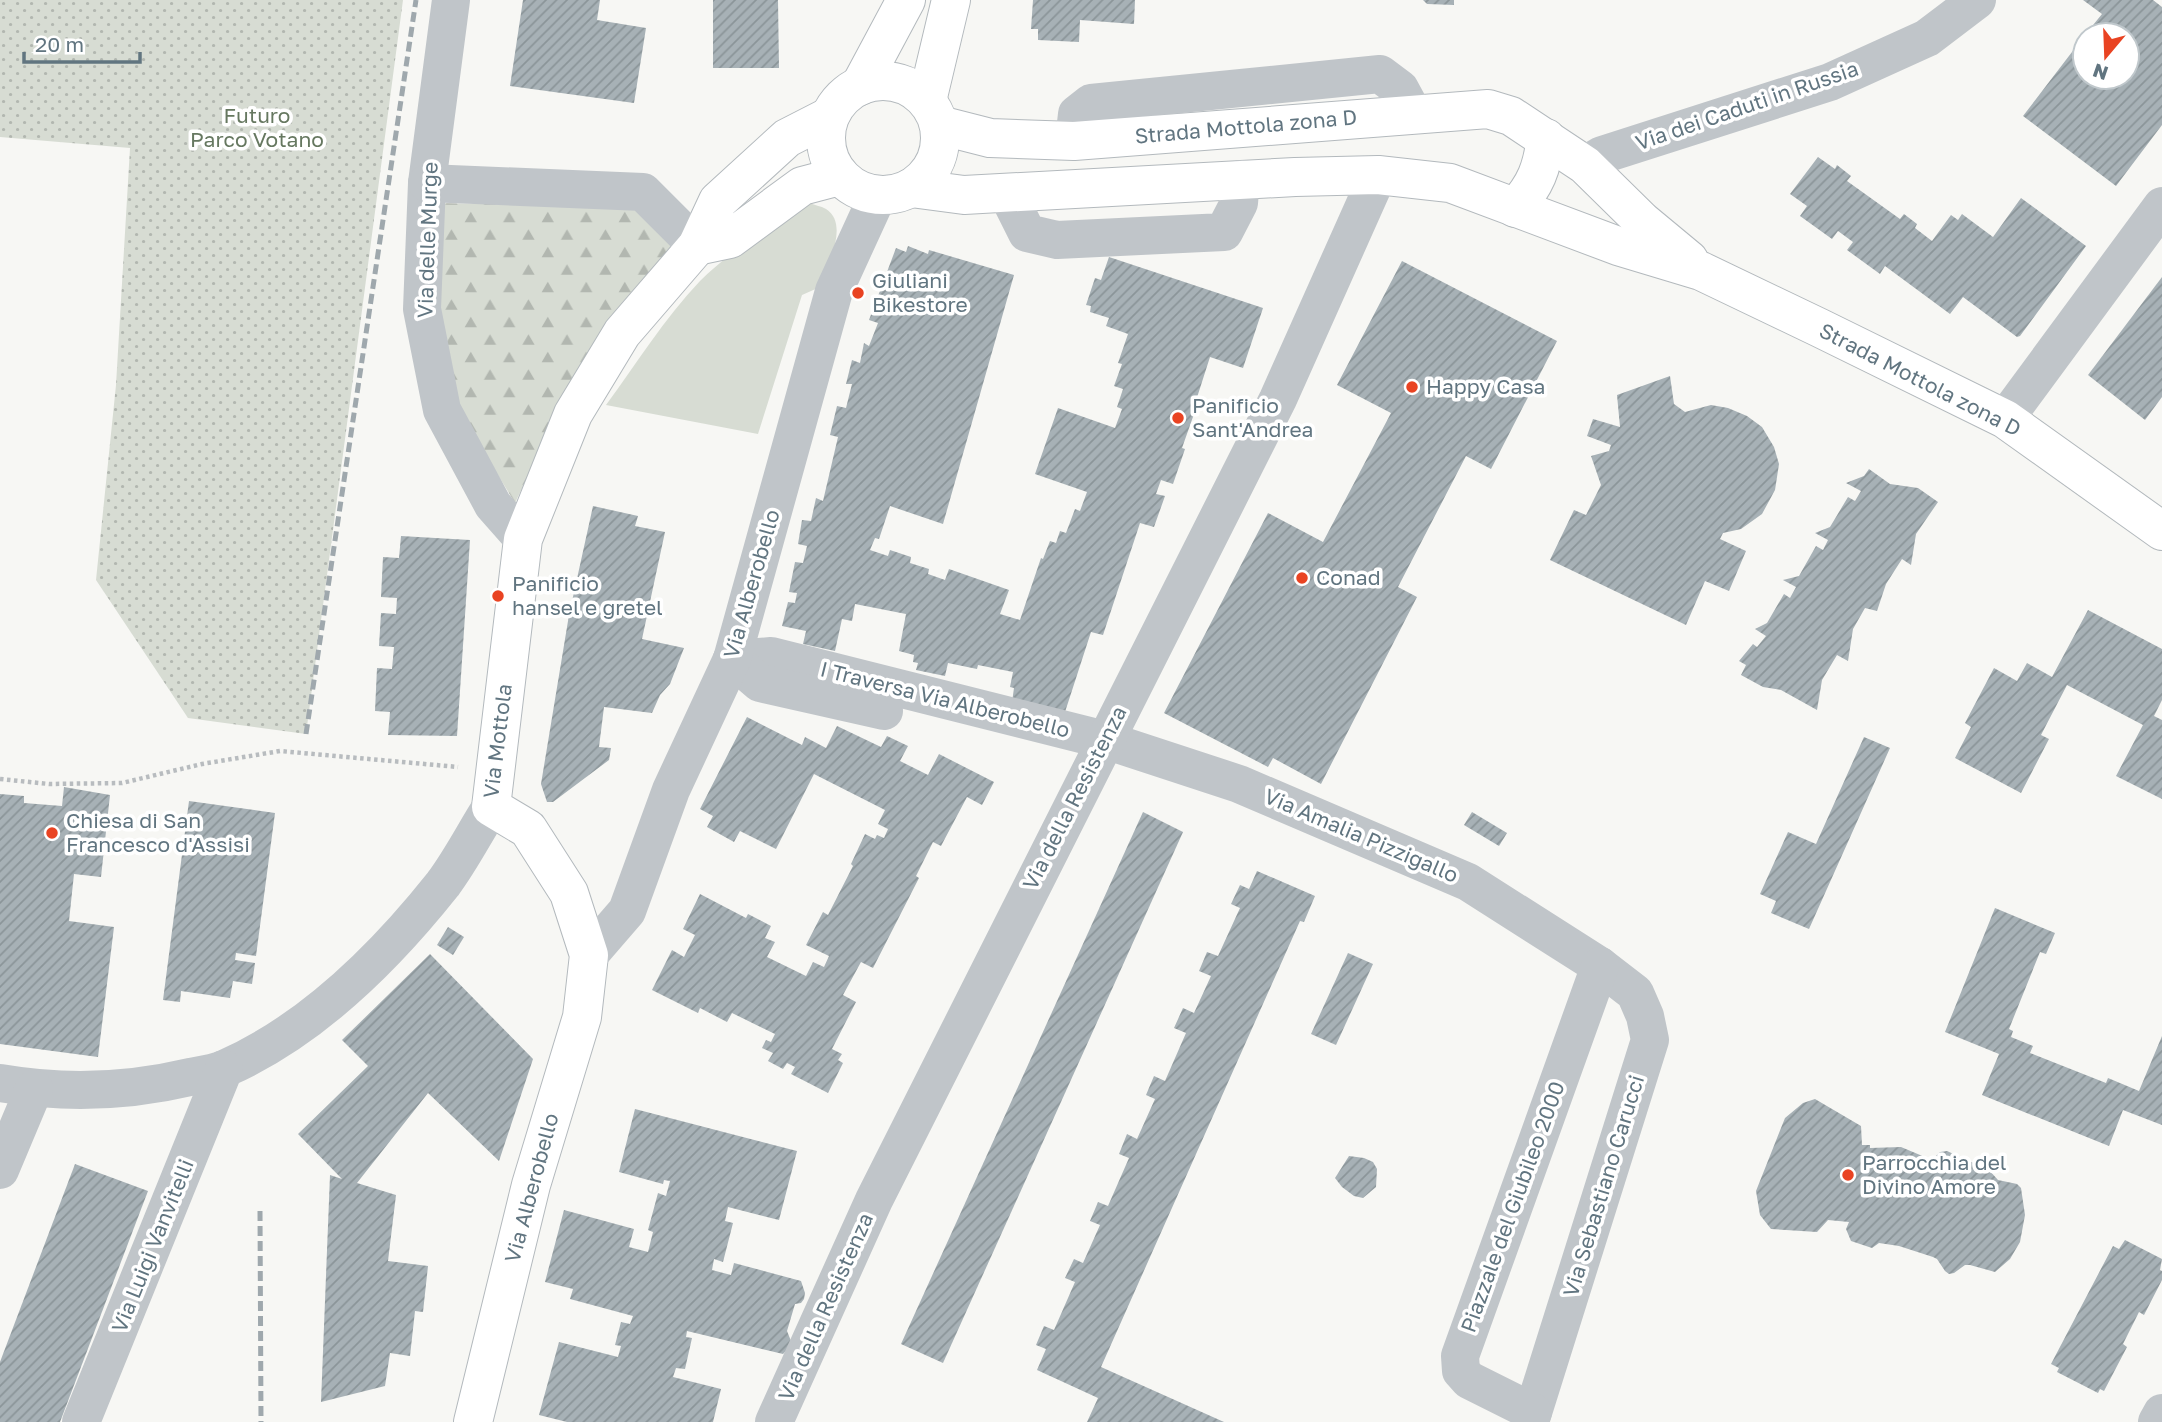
<svg xmlns="http://www.w3.org/2000/svg" width="2162" height="1422" viewBox="0 0 2162 1422" font-family="'Golos Text',sans-serif">
  <defs>
    <pattern id="forest-firs" width="22" height="20" patternUnits="userSpaceOnUse" patternTransform="scale(1.75)"><rect width="22" height="20" fill="#d7dcd3"/><path d="M5 1l3.5 6h-7zM16 11l3.5 6h-7z" fill="#b2b7b0"/></pattern>
    <pattern id="park-dots" width="8" height="8" patternUnits="userSpaceOnUse" patternTransform="scale(1.75)"><rect width="8" height="8" fill="#d7dcd3"/><path d="M2 2h.1M6 6h.1" fill="none" stroke="#b2b7b0" stroke-width="1.8" stroke-linecap="round"/></pattern>
    <pattern id="building-hatch" width="6" height="6" patternUnits="userSpaceOnUse" patternTransform="scale(1.75)"><rect width="6" height="6" fill="#a7b1b6"/><path d="M-1 1l2-2M0 6l6-6M5 7l2-2" fill="none" stroke="#8b9599"/></pattern>
  </defs>
  <rect width="100%" height="100%" fill="#f7f7f4"/>
  <polygon fill="url(#forest-firs)" points="437,203 636,207 679,244 560,408 515,503 454,403 438,308"/>
  <polygon fill="url(#park-dots)" points="0,0 403,0 306,734 188,718 96,580 116,385 130,148 0,137"/>
  <path fill="#d7dcd3" d="M809,203C814,205 821,206 826,209C850,224 827,266 820,287L802,295L758,434L606,405C637,363 664,319 700,281C732,249 772,227 809,203Z"/>
  <g fill="url(#building-hatch)">
    <polygon points="523,0 600,0 597,20 646,28 634,103 510,86"/>
    <polygon points="713,0 778,0 779,68 713,68"/>
    <polygon points="1033,0 1135,0 1134,24 1080,20 1079,42 1038,40 1038,29 1031,29"/>
    <polygon points="1423,0 1454,0 1454,5 1427,4"/>
    <polygon points="2083,0 2153,0 2162,7 2162,125 2116,186 2023,116 2085,35 2085,77 2127,77 2127,35 2085,35 2102,14"/>
    <polygon points="1818,157 1835,169 1837,165 1851,176 1847,181 1900,219 1904,214 1917,224 1915,228 1932,241 1951,215 1958,220 1962,214 1993,237 2021,198 2086,246 2020,336 2017,337 1963,297 1950,314 1885,266 1880,274 1847,250 1853,242 1838,231 1832,239 1800,216 1807,206 1790,194"/>
    <polygon points="908,246 928,254 929,250 1014,275 943,524 890,506 879,539 875,538 870,550 888,556 890,550 911,557 910,563 929,569 928,574 945,580 949,569 1009,590 1000,614 1020,620 1041,558 1043,559 1050,541 1056,543 1060,531 1066,533 1075,509 1080,511 1087,492 1035,474 1058,408 1115,428 1122,409 1117,407 1123,389 1114,386 1122,364 1118,363 1128,334 1106,326 1109,318 1090,312 1091,306 1086,305 1095,278 1101,280 1109,257 1263,308 1243,368 1210,357 1192,413 1194,414 1182,448 1185,449 1173,484 1161,480 1156,494 1165,496 1154,527 1140,523 1103,635 1091,632 1065,712 1012,702 1014,688 1010,687 1013,672 978,665 977,669 948,663 945,676 916,670 918,663 913,662 914,655 899,651 906,614 855,604 852,621 842,619 835,651 803,644 806,631 782,626 788,602 795,603 797,593 789,592 795,562 803,563 807,546 798,544 802,520 811,521 816,498 823,501 838,437 830,435 837,406 846,408 852,384 846,384 852,360 860,363 864,343 869,346 878,323 869,320 896,248 906,252"/>
    <polygon points="1402,261 1557,341 1491,469 1466,456 1398,587 1417,597 1321,784 1273,758 1268,767 1164,713 1268,513 1323,542 1391,413 1337,385"/>
    <polygon points="2162,277 2162,397 2145,420 2088,375"/>
    <polygon points="1670,376 1674,404 1685,412 1711,405 1728,408 1747,416 1762,427 1774,447 1779,464 1775,490 1762,514 1741,529 1723,533 1720,539 1746,551 1729,591 1705,581 1686,625 1550,560 1574,510 1586,515 1601,485 1591,456 1609,451 1611,445 1587,436 1593,419 1620,427 1617,395"/>
    <polygon points="1869,469 1890,484 1918,488 1938,502 1916,534 1911,565 1902,559 1886,584 1877,611 1865,608 1853,629 1848,661 1837,655 1822,680 1817,710 1781,690 1763,687 1741,675 1746,665 1739,661 1753,644 1757,647 1766,636 1755,629 1767,623 1784,594 1790,598 1796,587 1783,580 1799,576 1816,546 1823,550 1828,540 1815,533 1830,527 1848,497 1855,501 1861,491 1846,483 1864,476"/>
    <polygon points="593,506 638,516 635,526 665,532 642,639 684,648 670,684 660,695 652,713 604,707 599,747 611,748 609,760 553,802 547,802 541,784 569,615"/>
    <polygon points="401,536 470,540 457,736 388,735 390,712 375,711 377,668 392,669 394,647 379,646 381,613 396,614 397,598 381,597 383,557 399,558"/>
    <polygon points="2088,610 2162,649 2162,700 2154,716 2162,720 2162,799 2116,776 2143,725 2067,685 2041,735 2049,739 2021,793 1955,758 1971,727 1965,723 1994,668 2017,681 2027,663 2052,677"/>
    <polygon points="747,717 802,745 805,737 826,748 837,726 881,747 887,736 908,746 900,761 928,775 939,754 994,782 982,805 967,797 941,846 933,842 916,876 919,878 873,968 861,962 843,995 856,1002 832,1049 842,1054 838,1060 843,1063 828,1093 791,1074 795,1067 787,1063 783,1069 768,1061 773,1053 762,1048 766,1040 771,1042 775,1034 732,1013 727,1022 700,1008 698,1013 652,990 672,950 684,957 695,935 683,929 700,894 746,918 748,914 771,926 765,938 775,942 767,957 806,976 813,962 824,967 829,956 806,945 823,912 828,915 853,866 851,864 865,834 875,839 877,835 884,838 888,829 878,824 885,810 814,774 776,849 740,831 734,842 707,827 713,816 700,809"/>
    <polygon points="1864,737 1890,748 1809,929 1771,913 1776,901 1760,894 1788,832 1816,844"/>
    <polygon points="64,787 110,795 101,877 74,874 69,921 114,927 98,1057 0,1044 0,794 24,796 24,803 62,806"/>
    <polygon points="189,801 275,813 256,956 236,953 235,960 255,963 252,984 233,981 230,998 181,991 180,1002 163,1000"/>
    <polygon points="1143,812 1183,832 943,1363 901,1344"/>
    <polygon points="1472,812 1507,833 1499,846 1464,825"/>
    <polygon points="1257,871 1315,896 1304,922 1300,921 1101,1367 1224,1422 1087,1422 1098,1398 1037,1370 1046,1349 1036,1345 1044,1326 1054,1330 1075,1282 1065,1278 1074,1259 1083,1263 1100,1225 1090,1221 1098,1202 1108,1206 1129,1158 1119,1154 1127,1134 1137,1139 1155,1099 1146,1095 1154,1076 1165,1081 1186,1033 1174,1028 1183,1008 1194,1013 1211,976 1199,971 1207,952 1218,956 1240,908 1231,904 1240,885 1249,889"/>
    <polygon points="1995,908 2055,933 2046,954 2040,952 2009,1029 2013,1031 2011,1037 2033,1046 2030,1053 2106,1083 2108,1078 2139,1091 2162,1036 2162,1125 2123,1110 2109,1146 1982,1095 1999,1054 1945,1032"/>
    <polygon points="448,927 464,937 453,955 437,945"/>
    <polygon points="1348,953 1373,964 1336,1045 1311,1034"/>
    <polygon points="430,954 533,1059 499,1161 428,1093 357,1183 396,1195 388,1261 428,1266 423,1312 415,1311 410,1356 390,1353 385,1386 321,1402 330,1175 342,1179 298,1134 368,1066 342,1040"/>
    <polygon points="1815,1099 1861,1126 1862,1145 1870,1145 1870,1148 1901,1147 1932,1160 1940,1152 1947,1151 1989,1170 1998,1180 2017,1184 2021,1188 2025,1215 2020,1242 2010,1259 1995,1272 1970,1265 1965,1265 1954,1273 1949,1274 1945,1271 1937,1259 1933,1257 1899,1246 1879,1243 1872,1248 1851,1241 1846,1229 1849,1222 1828,1220 1817,1232 1771,1229 1760,1215 1756,1191 1785,1118 1803,1103"/>
    <polygon points="635,1109 797,1151 779,1220 728,1207 725,1221 733,1223 723,1262 714,1259 712,1270 731,1275 734,1263 801,1281 805,1293 804,1299 801,1303 795,1304 787,1331 791,1341 787,1350 783,1354 687,1331 686,1337 692,1338 685,1369 676,1368 673,1377 721,1389 713,1422 567,1422 539,1415 559,1342 618,1357 621,1346 615,1345 621,1322 630,1324 633,1316 570,1299 573,1289 545,1282 564,1210 634,1229 629,1247 648,1252 653,1232 648,1230 658,1193 666,1196 670,1181 664,1180 663,1184 619,1172"/>
    <polygon points="1349,1156 1364,1158 1373,1162 1377,1169 1376,1187 1363,1198 1354,1196 1342,1187 1335,1178"/>
    <polygon points="75,1164 148,1191 60,1422 0,1422 0,1362"/>
    <polygon points="2125,1240 2162,1259 2160,1270 2162,1271 2162,1280 2144,1315 2139,1312 2123,1344 2127,1347 2104,1391 2100,1389 2098,1393 2057,1372 2059,1368 2051,1364 2113,1246 2119,1249"/>
  </g>
  <g fill="none" stroke-linecap="round" stroke-linejoin="round">
    <defs>
      <g id="major">
        <circle cx="883" cy="138" r="57"/>
        <polyline points="860,86 906,0"/>
        <polyline points="927,101 951,0"/>
        <polyline points="939,125 990,138 1074,141 1488,109 1511,116 1585,165 1642,221 1689,260"/>
        <polyline points="911,188 964,195 1295,177 1378,175 1450,183 1618,246 1701,271 1820,328 2005,419 2162,531"/>
        <path d="M1515,208C1536,185 1542,168 1546,138"/>
        <polyline points="697,246 730,239 802,186 840,176"/>
        <polyline points="473,1422 531,1185 582,1017 589,955 569,893 528,829 491,807 523,539 573,414 622,333 697,246 718,201 787,138 830,116"/>
      </g>
    </defs>
    <use href="#major" stroke="#b3b9bd" stroke-width="40"/>
    <polyline stroke="#b8bcbf" stroke-width="4.5" stroke-dasharray="3.5 3.5" stroke-linecap="butt" points="0,779 49,784 122,783 202,764 280,751 458,767"/>
    <g stroke="#c0c5c9" stroke-width="38">
      <polyline points="451,0 427,183 422,309 442,410 493,505 523,539"/>
      <polyline points="1074,141 1077,114 1091,103 1380,74 1400,89 1413,113"/>
      <polyline points="1585,165 1602,155 1830,82 1927,38 1977,0"/>
      <polyline points="427,183 643,192 697,246"/>
      <polyline points="1007,193 1027,233 1057,240 1224,232 1239,203 1241,179"/>
      <polyline points="2005,419 2162,206"/>
      <polyline points="732,659 771,656 1105,740 1239,784 1468,882 1600,966 1635,993 1645,1016 1650,1040 1530,1422"/>
      <polyline points="732,659 760,683 884,711"/>
      <polyline points="589,955 627,911 671,790 732,659 834,291 878,195"/>
      <path d="M0,1083C64,1094 127,1092 190,1077C201,1075 215,1073 226,1068C312,1030 385,957 443,884C461,860 475,832 491,807"/>
      <polyline points="0,1170 34,1089"/>
      <polyline points="1533,1412 1469,1380 1461,1371 1460,1356 1600,966"/>
      <polyline points="81,1422 224,1069"/>
      <polyline points="774,1422 874,1200 1278,399 1378,175"/>
      <polyline points="2157,1422 2162,1413"/>
    </g>
    <use href="#major" stroke="#fff" stroke-width="38"/>
    <g stroke="#9fa8ad" stroke-width="5" stroke-dasharray="10 5" stroke-linecap="butt">
      <polyline points="306,734 416,0"/>
      <polyline points="260,1211 261,1422"/>
    </g>
  </g>
  <g fill="#e94322" stroke="#fff" stroke-width="2.5">
    <circle cx="858" cy="293" r="7"/>
    <circle cx="1412" cy="387" r="7"/>
    <circle cx="1178" cy="418" r="7"/>
    <circle cx="1302" cy="578" r="7"/>
    <circle cx="498" cy="596" r="7"/>
    <circle cx="52" cy="833" r="7"/>
    <circle cx="1848" cy="1175" r="7"/>
  </g>
  <g text-anchor="middle" stroke-width="7" stroke-linejoin="round" paint-order="stroke">
    <g font-size="21" fill="#617580" stroke="#fff">
      <text transform="translate(1747 106) rotate(-19)" y="7">Via dei Caduti in Russia</text>
      <text transform="translate(1246 127) rotate(-5)" y="7">Strada Mottola zona D</text>
      <text transform="translate(428 240) rotate(-88)" y="7">Via delle Murge</text>
      <text transform="translate(1920 380) rotate(27)" y="7">Strada Mottola zona D</text>
      <text transform="translate(752 584) rotate(-74)" y="7">Via Alberobello</text>
      <text transform="translate(945 700) rotate(14)" y="7">I Traversa Via Alberobello</text>
      <text transform="translate(498 741) rotate(-83)" y="7">Via Mottola</text>
      <text transform="translate(1075 798) rotate(-63)" y="7">Via della Resistenza</text>
      <text transform="translate(1361 836) rotate(23)" y="7">Via Amalia Pizzigallo</text>
      <text transform="translate(1604 1186) rotate(-73)" y="7">Via Sebastiano Carucci</text>
      <text transform="translate(532 1188) rotate(-75)" y="7">Via Alberobello</text>
      <text transform="translate(1513 1207) rotate(-70)" y="7">Piazzale del Giubileo 2000</text>
      <text transform="translate(153 1246) rotate(-68)" y="7">Via Luigi Vanvitelli</text>
      <text transform="translate(826 1307) rotate(-66)" y="7">Via della Resistenza</text>
    </g>
    <g font-size="21" fill="#667860" stroke="#fff">
      <text x="257" y="123">Futuro<tspan x="257" dy="24">Parco Votano</tspan></text>
    </g>
    <g font-size="21" fill="#617580" stroke="#fff" text-anchor="start">
      <text x="872" y="288">Giuliani<tspan x="872" dy="24">Bikestore</tspan></text>
      <text x="1426" y="394">Happy Casa</text>
      <text x="1192" y="413">Panificio<tspan x="1192" dy="24">Sant'Andrea</tspan></text>
      <text x="1316" y="585">Conad</text>
      <text x="512" y="591">Panificio<tspan x="512" dy="24">hansel e gretel</tspan></text>
      <text x="66" y="828">Chiesa di San<tspan x="66" dy="24">Francesco d'Assisi</tspan></text>
      <text x="1862" y="1170">Parrocchia del<tspan x="1862" dy="24">Divino Amore</tspan></text>
    </g>
  </g>
  <g transform="translate(2106 56) rotate(199)"><circle r="33" fill="#ffffff" stroke="#c0c8cc" stroke-width="2"/>
  <path d="M0-5L12 26L0 18L-12 26Z" fill="#e94322"/>
  <text y="-10" font-size="19" font-weight="bold" text-anchor="middle" fill="#617580">N</text>
  </g>
  <path d="M24 52v10h116v-10" fill="none" stroke="#617580" stroke-width="3.5"/>
  <text x="35" y="52" font-size="21" fill="#617580" stroke="#ffffff" stroke-width="5" paint-order="stroke">20 m</text>
</svg>
